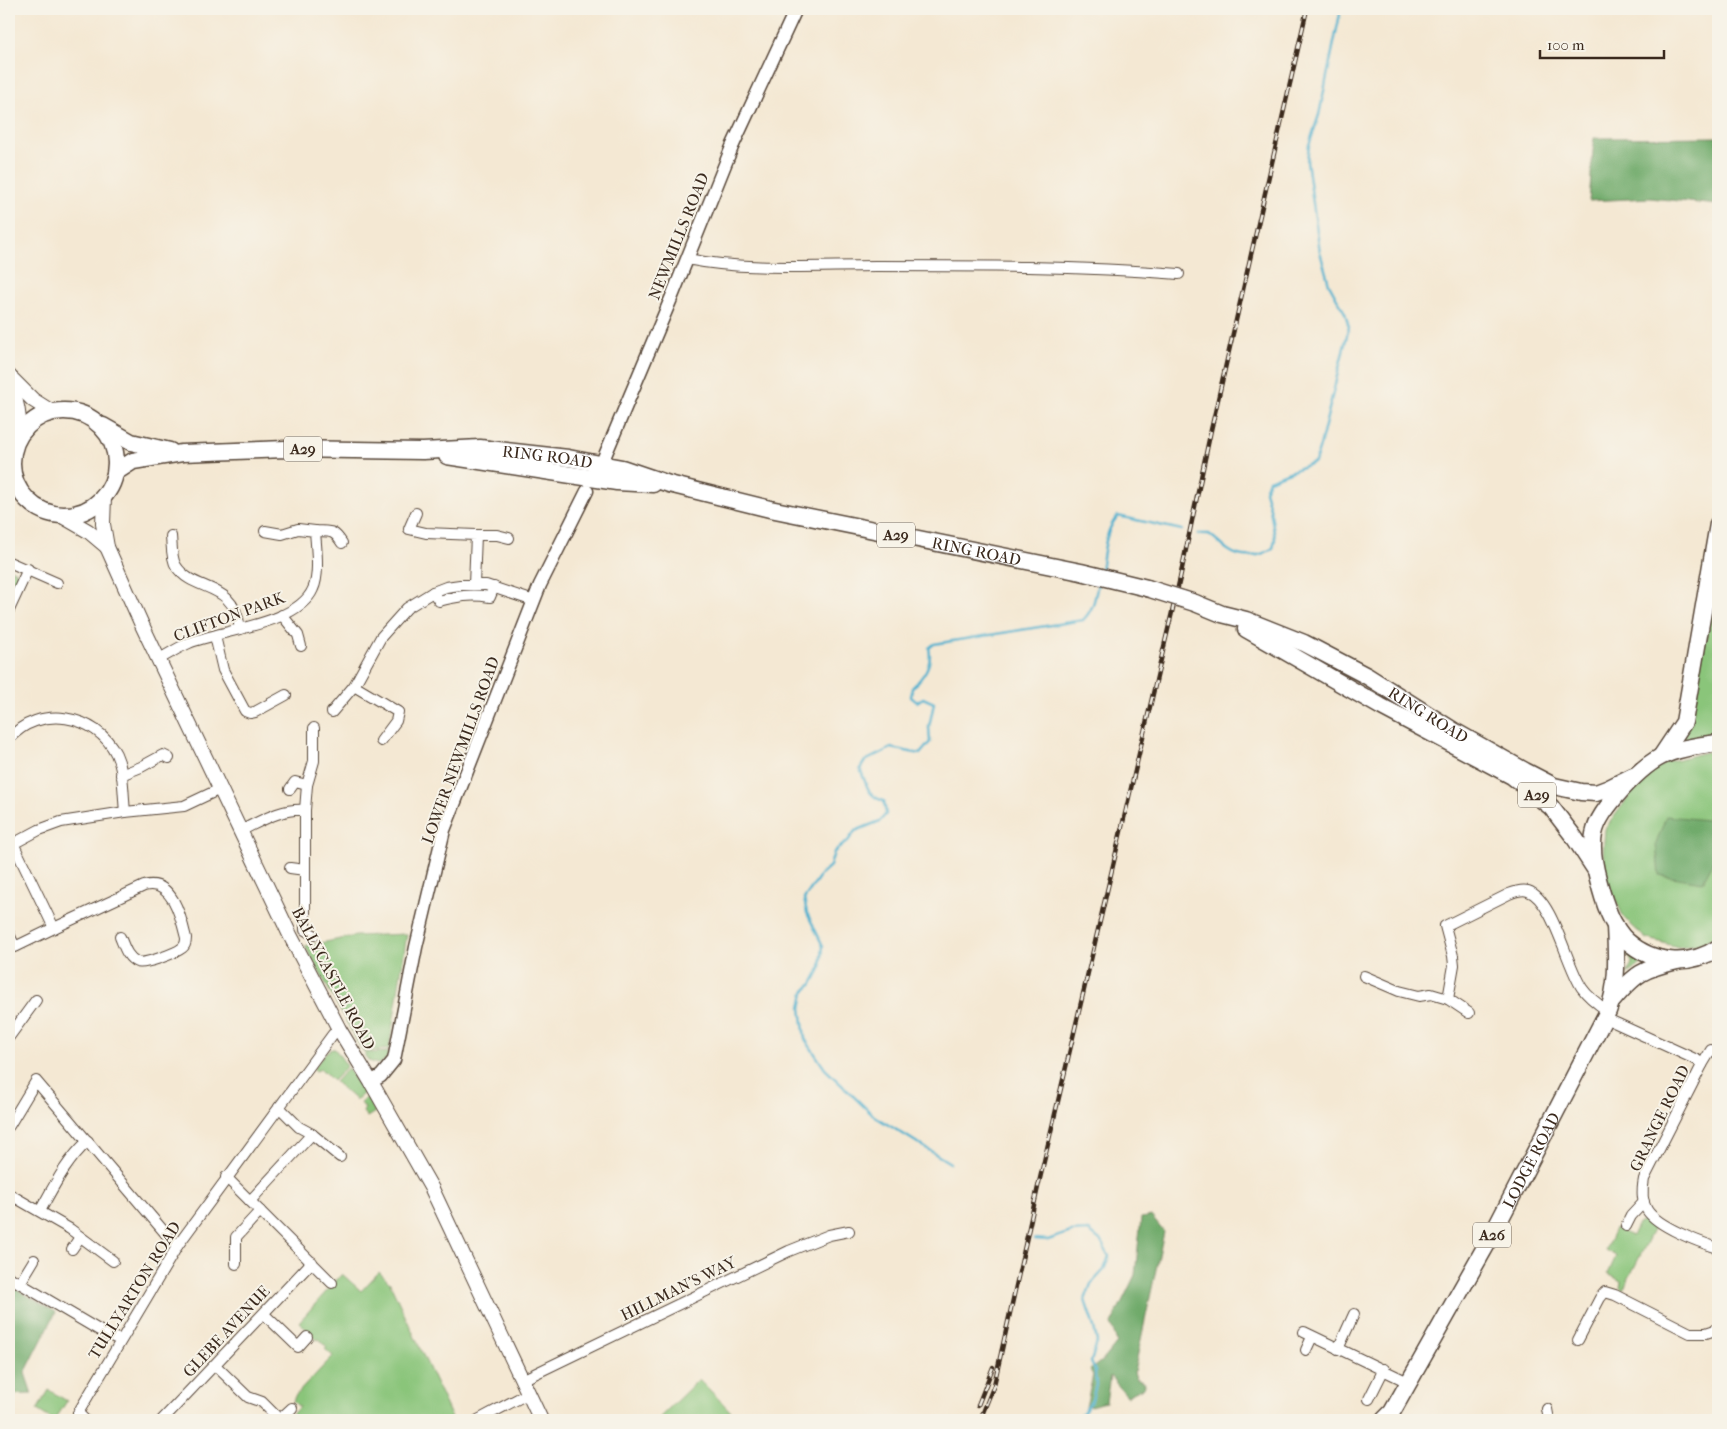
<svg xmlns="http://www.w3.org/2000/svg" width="1727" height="1429" viewBox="0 0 1727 1429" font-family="'IM FELL French Canon',serif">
  <rect width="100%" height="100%" fill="#f7f3e8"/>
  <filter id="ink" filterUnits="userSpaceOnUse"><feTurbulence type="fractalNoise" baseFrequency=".02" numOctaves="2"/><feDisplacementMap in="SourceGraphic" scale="10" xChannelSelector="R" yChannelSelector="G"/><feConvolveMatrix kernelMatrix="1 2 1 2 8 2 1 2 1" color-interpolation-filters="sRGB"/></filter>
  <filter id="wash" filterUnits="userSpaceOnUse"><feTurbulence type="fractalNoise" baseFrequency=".0096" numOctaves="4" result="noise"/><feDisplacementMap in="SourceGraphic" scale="20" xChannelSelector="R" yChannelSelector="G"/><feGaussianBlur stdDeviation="1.12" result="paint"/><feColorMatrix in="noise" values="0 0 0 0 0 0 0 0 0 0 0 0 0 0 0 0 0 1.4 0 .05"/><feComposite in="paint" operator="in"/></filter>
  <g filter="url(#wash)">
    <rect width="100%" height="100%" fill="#f4e8d3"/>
    <g fill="#8ac57a" stroke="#62784c">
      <polygon points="1718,544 1718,737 1679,743 1686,733 1690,721"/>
      <polygon points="9,568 18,573 17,580 19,582 9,602"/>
      <polygon points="1706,752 1718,754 1718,935 1700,944 1678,947 1645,938 1624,918 1608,883 1603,854 1605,829 1641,780 1667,762"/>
      <polygon points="407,934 389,1049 363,1052 305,946 356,936"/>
      <polygon points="1625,949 1644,962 1627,974 1632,963 1630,957"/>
      <polygon points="332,1049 335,1049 347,1066 333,1081 321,1069 316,1071 313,1069 326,1052"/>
      <path d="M389,1052C387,1060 384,1062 377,1064L369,1061L365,1056V1053Z"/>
      <polygon points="348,1068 364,1093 356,1100 335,1082"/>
      <polygon points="366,1097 375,1112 367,1117 363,1112 365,1108 361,1103"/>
      <polygon points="1642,1221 1655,1226 1623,1290 1620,1288 1621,1281 1608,1274 1616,1256 1605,1250 1615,1229 1632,1236 1637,1225"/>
      <polygon points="379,1272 390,1283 452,1418 450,1420 286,1420 299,1407 293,1401 295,1396 333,1356 325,1349 327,1347 319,1339 317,1340 299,1322 342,1274 361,1291"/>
      <polygon points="699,1379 739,1420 657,1420"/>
      <polygon points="49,1390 67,1401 55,1420 53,1420 37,1410"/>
    </g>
    <g fill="#6faa6a" stroke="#556a44">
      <polygon points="1718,137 1718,205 1650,198 1589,201 1594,138"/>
      <polygon points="1666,816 1707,820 1718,817 1718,852 1703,882 1659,875 1656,844"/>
      <polygon points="1151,1216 1164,1232 1134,1372 1136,1378 1145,1382 1143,1388 1127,1396 1110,1376 1106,1402 1086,1407 1093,1375 1090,1370 1105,1358 1117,1343 1111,1324 1135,1275 1141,1218"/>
      <polygon points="9,1285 56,1312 25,1373 32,1394 9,1395"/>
    </g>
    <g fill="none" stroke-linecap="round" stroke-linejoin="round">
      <g stroke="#50b1cf" stroke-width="2.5">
        <path d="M1198,534H1209C1216,539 1221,545 1228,550C1242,560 1260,557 1273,548L1275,539L1270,508L1265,491L1269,480L1315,462L1320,446L1349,327L1345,313L1329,284L1320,252L1307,161L1309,145L1319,115L1341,9"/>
        <path d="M1101,571C1104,553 1105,529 1118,516L1182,530"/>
        <path d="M950,1163L874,1116L825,1069L805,1039L801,1008L804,992L812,984L821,967L823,946L807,913L804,899L821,874L830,866L834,852L848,841L855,831L880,821L886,814L884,801C867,797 867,784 860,769L865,761L891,748L920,754L930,742L929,727L934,703L923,698L917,702L911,697L912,688C923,677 933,665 929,648L934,644L1083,620C1094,609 1095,598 1098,583"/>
        <polyline points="1035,1239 1048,1240 1071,1232 1089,1231 1100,1240 1109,1256 1104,1270 1091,1284 1085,1300 1094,1327 1097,1342 1091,1362 1095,1371 1096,1385 1092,1400 1084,1412 1073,1420"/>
      </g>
    </g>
  </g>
  <g filter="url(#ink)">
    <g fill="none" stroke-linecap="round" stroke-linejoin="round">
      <defs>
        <g id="minor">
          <path d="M687,259C746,271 816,266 876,266C977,266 1078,266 1179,274"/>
          <polyline points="416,513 409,529 426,533 476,535 474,585"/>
          <path d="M315,531C330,532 333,529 342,543"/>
          <polyline points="476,535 497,535 509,538"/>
          <path d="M171,536C172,545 171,558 176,566C194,594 234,579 240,629"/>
          <polyline points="9,562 57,583"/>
          <path d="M433,592L439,601C457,596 471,594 490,597L494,587"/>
          <polyline points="9,610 28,569"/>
          <polyline points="282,615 298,635 301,646"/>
          <polyline points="215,636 223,670 245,711 250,713 255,712 286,695"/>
          <path d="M159,659C169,654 179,647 189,643C222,630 298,624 313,589C320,574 316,547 315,531L298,529L282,534L265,531"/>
          <polyline points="354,686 398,712 396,721 381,741"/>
          <polyline points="332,712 354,686 381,637 407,608 433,592 446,587 460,585 486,585 534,601"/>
          <path d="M9,739C38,704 97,714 116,754C124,771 123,793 125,812"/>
          <polyline points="121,775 141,767 163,755 169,758"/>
          <polyline points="290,789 295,782 307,785"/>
          <polyline points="305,810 307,785 314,761 314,728"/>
          <path d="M240,831C261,821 281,808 305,810V930L314,935"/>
          <polyline points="9,846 39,830 61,822 125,812 184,806 220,789"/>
          <polyline points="290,868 305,870"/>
          <path d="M54,928L144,886C172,878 181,917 186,938C186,942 185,946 182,948C176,953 144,965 137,962C127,958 124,946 120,937"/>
          <polyline points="9,934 15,947 54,928 13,843"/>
          <polyline points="1364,976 1399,991 1419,996 1431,994 1448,999 1469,1013"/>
          <path d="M1448,999L1454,965L1453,956L1445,926L1509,894C1514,892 1522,889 1528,891C1553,899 1567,967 1582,988C1588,997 1599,1005 1608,1011"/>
          <path d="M1605,1018L1697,1060L1702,1065L1644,1179C1642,1189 1641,1200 1647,1210C1658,1227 1699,1242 1718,1248"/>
          <polyline points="9,1037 36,1000"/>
          <polyline points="1702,1065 1711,1050"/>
          <polyline points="279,1107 299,1127 312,1134 340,1157"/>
          <polyline points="9,1126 36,1081 172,1241 178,1245"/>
          <polyline points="226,1177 332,1283"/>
          <polyline points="9,1194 70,1229 113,1261"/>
          <polyline points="250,1201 312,1134"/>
          <path d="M40,1211C54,1186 66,1161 88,1141"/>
          <polyline points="1626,1226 1631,1216 1644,1202"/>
          <polyline points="72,1249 80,1237"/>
          <polyline points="236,1264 236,1237 260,1211"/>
          <polyline points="9,1277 104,1333 120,1340"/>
          <polyline points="20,1283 34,1260"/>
          <polyline points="264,1314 298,1347 307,1337"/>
          <polyline points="1304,1332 1408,1382"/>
          <polyline points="1578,1340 1600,1298 1605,1292 1615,1295 1690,1333 1706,1333 1718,1329"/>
          <polyline points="1338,1349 1354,1314"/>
          <polyline points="1306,1350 1312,1337"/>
          <polyline points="215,1365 248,1397 262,1402 280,1420"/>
          <polyline points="522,1380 789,1251 829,1235 849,1231"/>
          <polyline points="1369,1399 1384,1369"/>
          <polyline points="1547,1409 1549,1420"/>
          <polyline points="85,1420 78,1413 178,1245 333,1034 339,1029"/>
          <polyline points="162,1420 312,1262"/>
          <polyline points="279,1420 292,1408"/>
          <polyline points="478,1420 529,1393"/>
        </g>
        <g id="tertiary">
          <polyline points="598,472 673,294 732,147 796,9"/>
          <polyline points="371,1082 381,1076 394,1060 416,947 444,830 540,585 587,491"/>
        </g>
        <g id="secondary">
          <polyline points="9,376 33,400 52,412"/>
          <path d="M9,382C17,401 21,417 18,438"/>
          <polyline points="104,497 103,524 107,547 142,625 290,935 339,1029 371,1082 432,1189 541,1420"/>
          <polyline points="62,516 88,531 107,547"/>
        </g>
        <g id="primary">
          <circle cx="64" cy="463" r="52"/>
          <polyline points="103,426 131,442 170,451"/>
          <polyline points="447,456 617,482 653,484"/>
          <path id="s1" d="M116,472L133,461L182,453L285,449L423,451L480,448L568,458L622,468L669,484L770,509L1081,572L1147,588"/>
          <path id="s2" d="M1195,603L1222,614L1246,620L1304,643L1367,676L1454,731L1525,771L1554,786L1581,792L1596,793L1609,788L1633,776"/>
          <polyline points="1246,629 1380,706 1512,776 1551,807 1574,837 1595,869"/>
          <path d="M1613,1000C1636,973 1643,969 1677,961"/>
          <path id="s3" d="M1384,1420L1392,1412L1492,1235L1608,1011C1619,984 1616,952 1615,925"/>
        </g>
        <g id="trunk">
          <path d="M1718,743C1667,749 1651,756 1617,795C1608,806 1597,819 1594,834C1591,849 1594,864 1598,879C1603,899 1611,927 1627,941C1653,964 1689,967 1718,948"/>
          <polyline points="1662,755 1684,722 1718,524"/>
        </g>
      </defs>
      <use href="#minor" stroke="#574639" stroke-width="12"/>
      <use href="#tertiary" stroke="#574639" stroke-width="15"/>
      <use href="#secondary" stroke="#574639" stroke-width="16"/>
      <use href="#primary" stroke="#574639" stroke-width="19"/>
      <use href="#trunk" stroke="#574639" stroke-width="19"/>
      <use href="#minor" stroke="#fff" stroke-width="10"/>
      <use href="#tertiary" stroke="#fff" stroke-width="12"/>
      <use href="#secondary" stroke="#fff" stroke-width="14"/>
      <use href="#primary" stroke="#fff" stroke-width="16"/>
      <use href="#trunk" stroke="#fff" stroke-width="16"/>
      <defs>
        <g id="rail">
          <polyline points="978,1405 993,1367"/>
          <polyline points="980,1420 994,1385 1038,1187 1180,578 1211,430 1307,9"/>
        </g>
      </defs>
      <use href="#rail" stroke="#3b2a1e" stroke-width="4.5"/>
      <use href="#rail" stroke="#f7f3e8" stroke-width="2.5" stroke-dasharray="8" stroke-linecap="butt"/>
      <defs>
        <polyline id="primary-bridge" points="1147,588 1195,603"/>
      </defs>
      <use href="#primary-bridge" stroke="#574639" stroke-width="19" stroke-linecap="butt"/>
      <use href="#primary-bridge" stroke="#fff" stroke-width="16"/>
    </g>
  </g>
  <g text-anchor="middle" stroke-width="4" stroke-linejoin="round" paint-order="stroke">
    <g fill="#f7f3e8" stroke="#73665b" stroke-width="1">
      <rect x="284" y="436.5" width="38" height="25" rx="4"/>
      <rect x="877" y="522.5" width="38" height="25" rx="4"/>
      <rect x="1518" y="782.5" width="38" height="25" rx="4"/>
      <rect x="1473" y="1222.5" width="38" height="25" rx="4"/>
    </g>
    <g font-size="15" font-weight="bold" fill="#3b2a1e">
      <text x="303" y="454">A29</text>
      <text x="896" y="540">A29</text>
      <text x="1537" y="800">A29</text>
      <text x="1492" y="1240">A26</text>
    </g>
    <g font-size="16" fill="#3b2a1e" stroke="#f7f3e8">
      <text transform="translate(678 236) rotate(-68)" y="6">NEWMILLS ROAD</text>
      <text dy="6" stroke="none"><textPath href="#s1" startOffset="436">RING ROAD</textPath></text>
      <text dy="6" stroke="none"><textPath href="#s1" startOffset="876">RING ROAD</textPath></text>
      <text transform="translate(229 616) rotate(-20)" y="6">CLIFTON PARK</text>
      <text dy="6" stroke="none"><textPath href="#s2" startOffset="260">RING ROAD</textPath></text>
      <text transform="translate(460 750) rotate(-70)" y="6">LOWER NEWMILLS ROAD</text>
      <text transform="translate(334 978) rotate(62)" y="6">BALLYCASTLE ROAD</text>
      <text transform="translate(1659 1118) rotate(-64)" y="6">GRANGE ROAD</text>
      <text dy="6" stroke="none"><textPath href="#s3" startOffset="299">LODGE ROAD</textPath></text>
      <text transform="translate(678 1288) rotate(-26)" y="6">HILLMAN'S WAY</text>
      <text transform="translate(134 1290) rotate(-58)" y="6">TULLYARTON ROAD</text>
      <text transform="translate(226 1331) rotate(-47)" y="6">GLEBE AVENUE</text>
    </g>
  </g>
  <rect width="1727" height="1429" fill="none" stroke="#f7f3e8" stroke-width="30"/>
  <path d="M1540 50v8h124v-8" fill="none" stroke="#3b2a1e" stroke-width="2.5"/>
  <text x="1547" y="50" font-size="15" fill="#3b2a1e" stroke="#f7f3e8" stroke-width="4" paint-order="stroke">100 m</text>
</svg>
